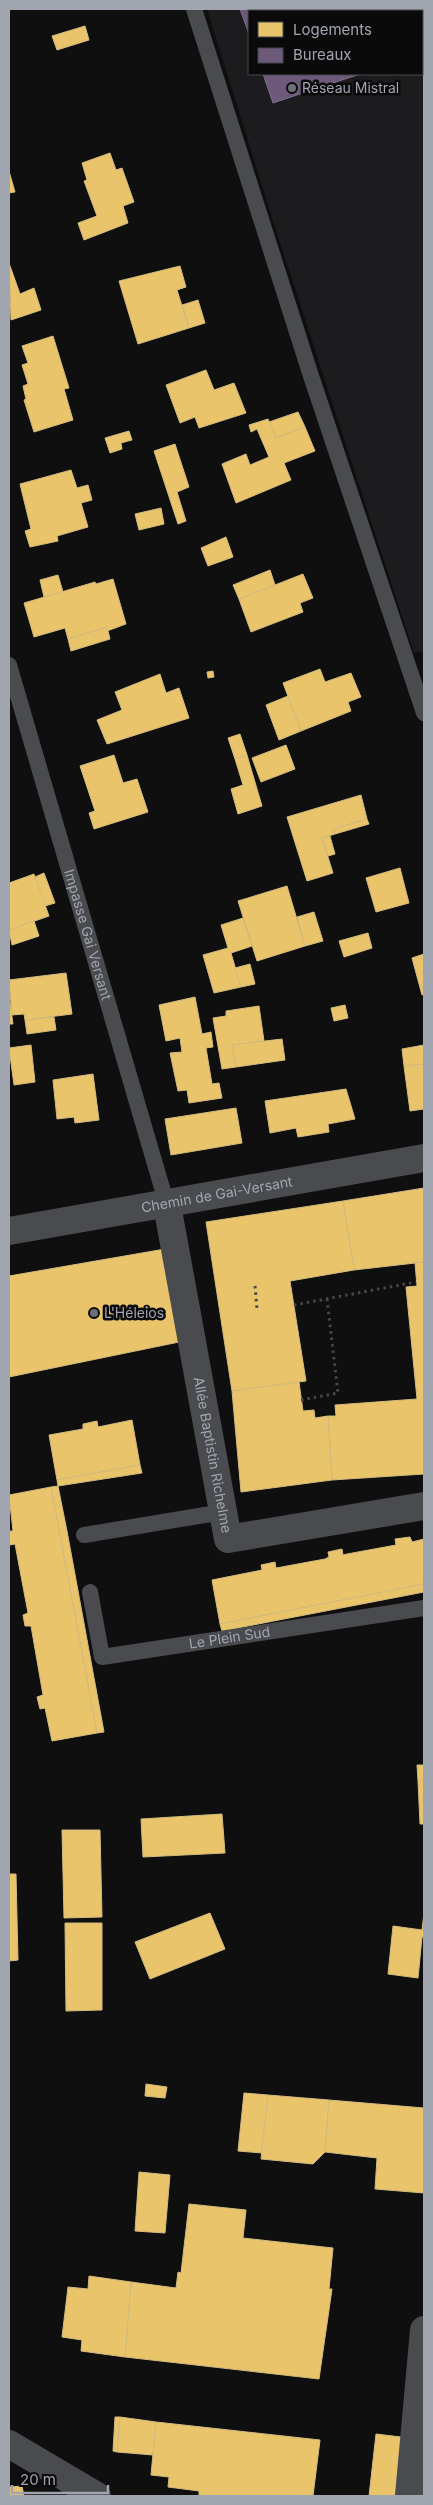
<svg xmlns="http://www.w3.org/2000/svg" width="433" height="2505" viewBox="0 0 433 2505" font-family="Inter,sans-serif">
  <rect width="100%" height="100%" fill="#0f0f10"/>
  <path fill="#1c1c1e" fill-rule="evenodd" d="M207,9H424V651L414,653L274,224ZM249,11H422V74H249Z"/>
  <g fill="#e9c46a" stroke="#d3bb7f">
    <polygon points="85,26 89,40 57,50 52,36"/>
    <polygon points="110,153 116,170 122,168 134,202 123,206 128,223 84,240 78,223 97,216 84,181 87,180 82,163"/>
    <polygon points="9,171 15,192 9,193"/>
    <polygon points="9,263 20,294 34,288 41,310 11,320"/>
    <polygon points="180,266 186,287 177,290 189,328 138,344 119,281"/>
    <polygon points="198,300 205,323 189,328 182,305"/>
    <polygon points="53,336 69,388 64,389 73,420 34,432 24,400 26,399 23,386 28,384 22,365 28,363 22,346"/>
    <polygon points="206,370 214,390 234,383 246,413 199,428 195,417 180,423 166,385"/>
    <polygon points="298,412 305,427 276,438 269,422"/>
    <polygon points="268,419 276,438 305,427 315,451 284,463 291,480 236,503 222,464 246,454 250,465 269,457 257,429 251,432 249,425"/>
    <polygon points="129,431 132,440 121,443 122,449 110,453 105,438"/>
    <polygon points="175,444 189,487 177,492 186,521 178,524 154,451"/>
    <polygon points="71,470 77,488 88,485 92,500 81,503 88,527 57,536 58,541 30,547 25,531 31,529 20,484"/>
    <polygon points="161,508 164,524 139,530 135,514"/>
    <polygon points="226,537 233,557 208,566 201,548"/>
    <polygon points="270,570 275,585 239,599 233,585"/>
    <polygon points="303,574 313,598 300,603 303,612 251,632 239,599"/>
    <polygon points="58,575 63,592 44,597 40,580"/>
    <polygon points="113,579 126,624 107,631 107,627 68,639 65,628 34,637 24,603 95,582 96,584"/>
    <polygon points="107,627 110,639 71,651 68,639"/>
    <polygon points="320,669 325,682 351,673 361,697 348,702 351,711 301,731 283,683"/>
    <polygon points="213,671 214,677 208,678 207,672"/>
    <polygon points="160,674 166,693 179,688 189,718 107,744 97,720 122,710 115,692"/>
    <polygon points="288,696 301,731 279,740 266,705"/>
    <polygon points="240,734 247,755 235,759 228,738"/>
    <polygon points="286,745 295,769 261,782 252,758"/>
    <polygon points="114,755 123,783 137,779 148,812 94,829 89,813 95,811 80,766"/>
    <polygon points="247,755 262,806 238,814 231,789 243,785 235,759"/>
    <polygon points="361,795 367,819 333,829 335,834 322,838 333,873 307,881 287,817"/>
    <polygon points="367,819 369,824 335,834 333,829"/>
    <polygon points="330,836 335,854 328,856 322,838"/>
    <polygon points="400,868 409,903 376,912 366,878"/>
    <polygon points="44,873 55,903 45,906 35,877"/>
    <polygon points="34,874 49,916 9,930 9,883"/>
    <polygon points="287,886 305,946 257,961 238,901"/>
    <polygon points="314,912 323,941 305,946 297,917"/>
    <polygon points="243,918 252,946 231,953 241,987 214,993 203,955 228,948 221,925"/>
    <polygon points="34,921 39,936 12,945 9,930"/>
    <polygon points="368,933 372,948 344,957 339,941"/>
    <polygon points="424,954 424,994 422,995 412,958"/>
    <polygon points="250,964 255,984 241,987 235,968"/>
    <polygon points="66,973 72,1014 25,1020 24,1014 12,1015 9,980"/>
    <polygon points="9,996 13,1024 9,1024"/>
    <polygon points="195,997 202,1034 211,1032 213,1047 206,1048 212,1084 219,1083 222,1098 189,1103 187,1090 178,1091 170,1053 182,1052 180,1038 166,1041 159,1005"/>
    <polygon points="345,1005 348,1018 334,1021 331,1008"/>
    <polygon points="259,1006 264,1041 232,1045 236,1067 222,1069 213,1018 226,1016 226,1011"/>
    <polygon points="54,1017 56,1030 27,1034 25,1020"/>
    <polygon points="282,1039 285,1060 236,1067 232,1045"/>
    <polygon points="31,1045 35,1082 14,1085 9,1048"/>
    <polygon points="424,1045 424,1064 404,1066 402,1049"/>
    <polygon points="424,1064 424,1109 410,1111 404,1066"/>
    <polygon points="93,1074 99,1120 75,1123 74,1117 57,1119 53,1080"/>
    <polygon points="346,1089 355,1119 328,1124 329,1132 298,1137 296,1128 270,1133 265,1101"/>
    <polygon points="236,1108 242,1143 171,1155 165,1119"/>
    <polygon points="424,1188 424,1262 354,1270 343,1201"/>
    <polygon points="343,1201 354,1270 290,1281 306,1381 232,1391 206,1222"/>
    <polygon points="165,1249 184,1341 9,1377 9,1276"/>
    <polygon points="424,1262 424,1474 332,1480 328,1416 336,1416 335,1405 417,1399 406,1287 417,1286 415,1263"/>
    <polygon points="299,1382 303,1411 314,1410 315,1418 328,1416 332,1480 241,1492 232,1391"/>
    <polygon points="132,1420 140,1465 57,1480 49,1435 83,1429 83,1424 97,1421 98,1427"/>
    <polygon points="140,1465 142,1473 58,1486 57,1480"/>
    <polygon points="58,1486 67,1531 104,1732 97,1733 51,1487"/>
    <polygon points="51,1487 97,1733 52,1741 45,1708 40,1709 37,1697 43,1695 31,1626 25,1626 23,1615 28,1613 15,1544 10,1545 9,1540 9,1531 13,1531 9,1495"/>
    <polygon points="410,1537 412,1542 424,1539 424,1584 220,1624 212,1580 262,1570 261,1565 275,1562 276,1568 325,1559 329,1557 328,1552 342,1549 343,1555 347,1554 396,1545 395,1539"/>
    <polygon points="424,1584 424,1592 222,1631 220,1624"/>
    <polygon points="417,1765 424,1765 424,1781 418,1781"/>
    <polygon points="418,1781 424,1781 424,1824 420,1824"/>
    <polygon points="222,1814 225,1853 143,1857 141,1819"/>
    <polygon points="62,1830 100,1830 102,1917 64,1918"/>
    <polygon points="9,1874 16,1874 18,1960 9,1961"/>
    <polygon points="210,1913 225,1949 150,1979 135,1942"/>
    <polygon points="424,1913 424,1937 422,1937 418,1978 388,1974 393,1926 422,1930"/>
    <polygon points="65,1923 102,1923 102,2010 66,2011"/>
    <polygon points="146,2084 167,2087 165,2098 145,2096"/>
    <polygon points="244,2093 268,2095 262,2153 238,2151"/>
    <polygon points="268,2095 329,2100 325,2152 313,2164 261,2159"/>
    <polygon points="329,2100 424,2108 424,2193 375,2189 377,2158 325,2152"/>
    <polygon points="139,2172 170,2175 165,2233 135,2231"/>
    <polygon points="189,2204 246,2210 243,2238 333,2248 329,2289 332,2289 319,2379 125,2357 131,2282 176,2288 178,2272 181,2273"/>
    <polygon points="89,2276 131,2282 125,2357 81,2351 82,2340 62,2337 68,2287 88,2289"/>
    <polygon points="115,2417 120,2417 117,2452 113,2451"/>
    <polygon points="120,2417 156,2422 153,2455 117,2452"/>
    <polygon points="156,2422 320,2440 313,2496 199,2496 199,2491 168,2487 169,2477 151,2475"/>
    <polygon points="376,2434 401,2437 395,2496 369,2496"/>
    <polygon points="22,2486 24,2496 9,2496 9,2487"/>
  </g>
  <g fill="#6d597a" stroke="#7d708a">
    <polygon points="240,9 424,9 424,52 422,53 422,11 249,11 249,34"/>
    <polygon points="263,74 360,74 273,103"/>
  </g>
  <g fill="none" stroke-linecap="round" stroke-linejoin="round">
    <g stroke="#45474a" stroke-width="3" stroke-dasharray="2.5 4" stroke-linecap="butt">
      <polyline points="255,1286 257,1309"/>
      <polyline points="294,1305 416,1282"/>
      <polyline points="301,1400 338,1393 327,1299"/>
    </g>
    <g stroke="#4a4b4e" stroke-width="16">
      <polyline points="194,9 311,376 424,713"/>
      <path id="s1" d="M9,665L167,1205"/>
      <polyline points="84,1535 223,1512"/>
      <path id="s2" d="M90,1592L102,1657L424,1608"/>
    </g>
    <g stroke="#4a4b4e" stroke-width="28">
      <path id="s3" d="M167,1205L228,1539L424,1506"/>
      <path id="s4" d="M9,1231L424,1158"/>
      <polyline points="9,2444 97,2496"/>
      <polyline points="409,2496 424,2330"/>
    </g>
  </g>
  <g fill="#6e7078" stroke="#0a0a0b" stroke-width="2">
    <circle cx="292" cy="88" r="5"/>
    <circle cx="94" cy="1313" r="5"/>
  </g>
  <g text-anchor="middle" stroke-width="5" stroke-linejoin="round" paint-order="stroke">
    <g font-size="14" fill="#a1a5b0" stroke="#0a0a0b" text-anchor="start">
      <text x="302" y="93">Réseau Mistral</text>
      <text x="104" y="1318">L'Héleios</text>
    </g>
    <g font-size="14" fill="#a1a5b0" stroke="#0a0a0b">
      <text dy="5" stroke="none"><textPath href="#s1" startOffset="281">Impasse Gai Versant</textPath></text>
      <text dy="5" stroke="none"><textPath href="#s4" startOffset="211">Chemin de Gai-Versant</textPath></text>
      <text dy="5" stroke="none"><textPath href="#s3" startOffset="254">Allée Baptistin Richelme</textPath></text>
      <text dy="5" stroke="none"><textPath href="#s2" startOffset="195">Le Plein Sud</textPath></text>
    </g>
  </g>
  <rect width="433" height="2505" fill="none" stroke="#a1a5b0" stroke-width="20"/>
  <rect x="248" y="10" width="175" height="65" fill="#0a0a0b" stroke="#46484d"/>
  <rect x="258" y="22" width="25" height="15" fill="#e9c46a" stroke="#46484d"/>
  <text x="293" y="35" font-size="15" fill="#a1a5b0">Logements</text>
  <rect x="258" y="48" width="25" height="15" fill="#6d597a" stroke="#46484d"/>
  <text x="293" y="60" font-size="15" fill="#a1a5b0">Bureaux</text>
  <path d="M12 2485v8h96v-8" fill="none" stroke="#a1a5b0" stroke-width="2.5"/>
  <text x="20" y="2485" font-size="15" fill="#a1a5b0" stroke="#0a0a0b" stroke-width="4" paint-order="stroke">20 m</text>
</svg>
